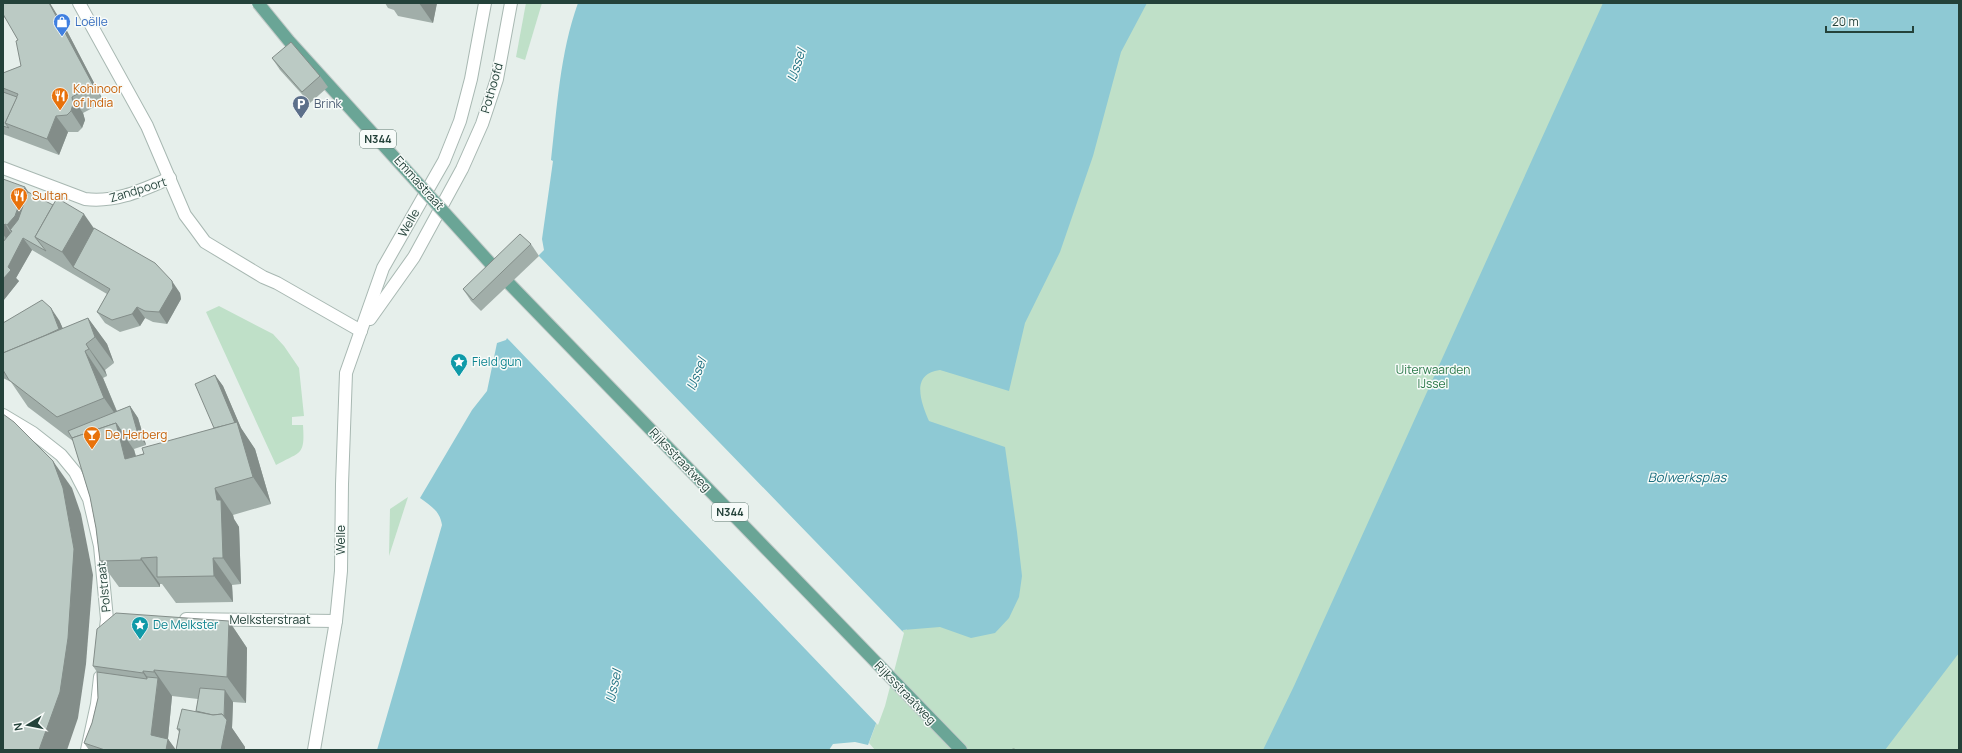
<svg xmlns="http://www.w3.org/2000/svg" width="1962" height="753" viewBox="0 0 1962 753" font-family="Manrope,sans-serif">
  <rect width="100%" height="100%" fill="#e6efeb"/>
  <g fill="#bfe0c8">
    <polygon points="526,3 542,3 525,60 516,57"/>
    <polygon points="1046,3 1959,3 1959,750 875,750 869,743 883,705 903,630 907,630 917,377"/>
    <path d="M219,306L273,334L284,346L299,368L304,416L292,417V425H303C305,456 301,451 276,465L206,312Z"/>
    <polygon points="408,497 389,556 390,509"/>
  </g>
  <g fill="#8ec9d4">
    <path d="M578,3H1147L1121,52L1093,156L1060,252L1025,323L1009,391L940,370C910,374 921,402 929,421L1005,447L1017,532L1022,576L1019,597L1009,618L995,633L971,638L940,627L903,630L883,705L868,745L855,742L833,744L829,750H377L442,525C440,511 431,506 420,498L472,410L487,391L497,343L506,340L509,334L515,297L512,282L544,250L542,239L553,161L551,160C557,108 560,53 578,3Z"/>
    <polygon points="1603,3 1959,3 1959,653 1885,750 1263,750 1294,686"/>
  </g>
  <polygon fill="#e6efeb" points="537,254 904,633 885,706 878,725 506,337 507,328 496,315 496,313 514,295 510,283"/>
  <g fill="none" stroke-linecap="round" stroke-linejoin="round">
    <defs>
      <g id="minor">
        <polyline points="79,3 147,126 185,215 194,227 205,242 263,277 277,283 361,331"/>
        <path d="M3,168L85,199C116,203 142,190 170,178"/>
        <polyline points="370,319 414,257 462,169 482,124 497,79 511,3"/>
        <polyline points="3,415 33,433 61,455 75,472 89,499 100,546 107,619 105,637"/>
        <polyline points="186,619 336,621"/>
        <polyline points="87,750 97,704 100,677"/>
        <polyline points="314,750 336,621 341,571 342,484 346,373 383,268 444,161 460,121 471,79 485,3"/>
      </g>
      <polyline id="major" points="500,274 961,750"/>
    </defs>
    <use href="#minor" stroke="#a8b8b2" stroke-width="14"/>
    <use href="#major" stroke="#c2cac8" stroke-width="14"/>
    <use href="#minor" stroke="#fff" stroke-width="12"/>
    <use href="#major" stroke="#6aa596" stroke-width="12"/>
    <defs>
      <polyline id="major-bridge" points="258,3 289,41 500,274"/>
    </defs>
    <use href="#major-bridge" stroke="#c2cac8" stroke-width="14" stroke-linecap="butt"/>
    <use href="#major-bridge" stroke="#6aa596" stroke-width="12"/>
  </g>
  <g fill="#a1aea9">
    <polygon points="3,3 67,31 104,102 83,113 85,120 82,128 78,132 68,132 59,155 3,134 3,73 21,66 18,40 5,17 3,19"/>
    <polygon points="385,3 437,3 433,23 398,16 394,10 388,8"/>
    <polygon points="272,58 320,76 328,87 310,103 280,70"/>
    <polygon points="3,179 28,192 94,228 180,293 181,299 167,324 153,322 145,318 140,326 120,332 105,323 97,312 107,294 32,250 16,278 19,281 3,301"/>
    <polygon points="531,244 539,256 481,311 471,301 463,289"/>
    <polygon points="88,318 107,344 114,363 105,370 107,376 103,378 117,411 130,406 138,418 146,445 134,449 136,456 214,428 215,375 223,386 241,428 255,449 271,504 233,515 234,519 239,527 241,584 232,585 233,602 176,603 162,584 160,584 160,587 119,587 100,561 96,528 90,497 73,441 28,407 11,382 3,378 3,323 59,320 63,329"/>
    <polygon points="229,621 247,648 246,703 233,702 232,728 245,747 245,750 176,750 179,732 177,729 196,711 198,699 172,696 168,739 176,750 89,750 84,743 92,723 98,698 97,672 93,666"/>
  </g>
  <g fill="#838d89">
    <polygon points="49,3 50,3 67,31 104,102 93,85"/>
    <polygon points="419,3 437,3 433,23"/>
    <polygon points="72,97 83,113 85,120 82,128 71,111"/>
    <polygon points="56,116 68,132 59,155 47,139"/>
    <polygon points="25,187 37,204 12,231 10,230 7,225"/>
    <polygon points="84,214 102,240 73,267 62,252"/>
    <polygon points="5,224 16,241 11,246 3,234 3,226"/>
    <polygon points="23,238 32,250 16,278 19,281 3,301 3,279 8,267"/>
    <polygon points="172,281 180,293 181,299 167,324 159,312"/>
    <polygon points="137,307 145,318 140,326 132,314"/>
    <polygon points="51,308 59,320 68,340 59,329"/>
    <polygon points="88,318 107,344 114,363 95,337"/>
    <polygon points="86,344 105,370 107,376 89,349"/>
    <polygon points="85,351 103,378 122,424 104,398"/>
    <polygon points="215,375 223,386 241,428 255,449 271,504 253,477"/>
    <polygon points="130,406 138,418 146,445 138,434"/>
    <polygon points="116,423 134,450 144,485 125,459"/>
    <polygon points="53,461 72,488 81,514 93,575 86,664 78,718 67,750 39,750"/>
    <polygon points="215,488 233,515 234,519 239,527 241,584 223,558"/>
    <polygon points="141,558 160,584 160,587 141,560"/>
    <polygon points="213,558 232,585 233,602 214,576"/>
    <polygon points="229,621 247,648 246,703 227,677"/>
    <polygon points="154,670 172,696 167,748 168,739 176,750 162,750 151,735 156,692 143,673 143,671 157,690 158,678 154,672"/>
    <polygon points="225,690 233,702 232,728 245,747 245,750 221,750 224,730"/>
  </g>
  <g fill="#bbcac4" stroke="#838d89">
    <polygon points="3,3 49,3 55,14 93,85 72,97 73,104 71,111 67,115 56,116 47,139 5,123 18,94 3,88 3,73 21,66 16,41 18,40 3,14"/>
    <polygon points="291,42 320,76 302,92 272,58"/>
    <polygon points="3,92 17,97 5,123 9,128 3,126"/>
    <polygon points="3,179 25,187 15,216 7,225 5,224 3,226"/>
    <polygon points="28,192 53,205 35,237 46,251 23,238 8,267 11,270 3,279 3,242 12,231 10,230 18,220"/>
    <polygon points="57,198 84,214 62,252 35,237"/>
    <polygon points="94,228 155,263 172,281 173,288 159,312 145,311 137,307 132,314 112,320 97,312 110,289 73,267"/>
    <polygon points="520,234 531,244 473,300 463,289"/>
    <polygon points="42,300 51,308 59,329 46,335 3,353 3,323"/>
    <polygon points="88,318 95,337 86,344 89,349 85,351 104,398 57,417 9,380 3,370 3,353"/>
    <polygon points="215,375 235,423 214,428 195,384"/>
    <polygon points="130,406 138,434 126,438 116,423 72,438 68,431"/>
    <polygon points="3,414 14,422 53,461 63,488 74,549 68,638 60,692 39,750 3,750"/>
    <polygon points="237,422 253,477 215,488 217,500 221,500 223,558 213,558 214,576 157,577 157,557 141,558 141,560 100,561 96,528 90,497 72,438 116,423 125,459 144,454 142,448"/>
    <polygon points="116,613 229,621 227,677 154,670 154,672 143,671 143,673 93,666 97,629"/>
    <polygon points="97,672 147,679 147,677 158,678 151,735 168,739 166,750 105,750 84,743 92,723 98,698"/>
    <polygon points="200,688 225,690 224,716 222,714 213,715 196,711"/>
    <polygon points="182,709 213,715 222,714 227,720 221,750 176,750 180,729 177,729"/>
    <polygon points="1014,749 1016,750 1009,750"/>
  </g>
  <defs>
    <symbol id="shop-pin" viewBox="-11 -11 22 30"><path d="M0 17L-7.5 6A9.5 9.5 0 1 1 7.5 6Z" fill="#3f7fe0" stroke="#f7fbf9"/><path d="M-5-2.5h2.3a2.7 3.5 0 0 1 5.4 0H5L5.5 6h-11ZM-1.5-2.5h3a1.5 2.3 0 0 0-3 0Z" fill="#fff"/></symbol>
    <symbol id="restaurant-pin" viewBox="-11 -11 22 30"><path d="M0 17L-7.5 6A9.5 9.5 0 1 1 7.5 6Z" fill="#e8710a" stroke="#f7fbf9"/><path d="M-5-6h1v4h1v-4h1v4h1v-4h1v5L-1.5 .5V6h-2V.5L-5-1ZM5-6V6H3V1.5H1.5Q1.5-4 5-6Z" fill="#fff"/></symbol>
    <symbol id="parking-pin" viewBox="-11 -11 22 30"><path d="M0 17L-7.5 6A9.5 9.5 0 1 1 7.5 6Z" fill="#5c6f8a" stroke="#f7fbf9"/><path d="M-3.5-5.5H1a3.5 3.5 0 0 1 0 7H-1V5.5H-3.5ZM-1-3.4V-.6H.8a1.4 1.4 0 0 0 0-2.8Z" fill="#fff"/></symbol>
    <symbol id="sight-pin" viewBox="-11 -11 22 30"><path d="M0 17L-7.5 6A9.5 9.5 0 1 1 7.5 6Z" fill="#0f9aa8" stroke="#f7fbf9"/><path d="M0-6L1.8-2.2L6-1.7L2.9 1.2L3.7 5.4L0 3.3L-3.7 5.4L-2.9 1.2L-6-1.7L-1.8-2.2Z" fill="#fff"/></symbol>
    <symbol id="bar-pin" viewBox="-11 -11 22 30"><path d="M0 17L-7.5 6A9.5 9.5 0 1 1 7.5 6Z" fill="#e8710a" stroke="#f7fbf9"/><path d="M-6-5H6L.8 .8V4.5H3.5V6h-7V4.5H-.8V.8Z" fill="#fff"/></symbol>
  </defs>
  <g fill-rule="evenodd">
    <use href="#shop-pin" x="52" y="12" width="20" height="27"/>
    <use href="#restaurant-pin" x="50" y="86" width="20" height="27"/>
    <use href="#parking-pin" x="291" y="94" width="20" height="27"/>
    <use href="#restaurant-pin" x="9" y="186" width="20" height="27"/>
    <use href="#sight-pin" x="449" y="352" width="20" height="27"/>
    <use href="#bar-pin" x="82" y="425" width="20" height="27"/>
    <use href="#sight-pin" x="130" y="615" width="20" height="27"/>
  </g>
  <g text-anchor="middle" stroke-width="3" stroke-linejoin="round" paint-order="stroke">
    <g fill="#f7fbf9" stroke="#637a73" stroke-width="1">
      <rect x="360" y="130" width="36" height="18" rx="3"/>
      <rect x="712" y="503" width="36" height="18" rx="3"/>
    </g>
    <g font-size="11" font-weight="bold" fill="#24423a">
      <text x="378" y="143">N344</text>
      <text x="730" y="516">N344</text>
    </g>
    <g font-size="12" fill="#366cbe" stroke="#f7fbf9" text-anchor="start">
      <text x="75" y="26">Loëlle</text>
    </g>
    <g font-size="12" fill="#24423a" stroke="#f7fbf9">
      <text transform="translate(492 88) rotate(-74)" y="4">Pothoofd</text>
      <text transform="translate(419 183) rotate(48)" y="4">Emmastraat</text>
      <text transform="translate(138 190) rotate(-17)" y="4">Zandpoort</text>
      <text transform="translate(409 223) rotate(-61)" y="4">Welle</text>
      <text transform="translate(680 460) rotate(46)" y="4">Rijksstraatweg</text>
      <text transform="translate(341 540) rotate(-90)" y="4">Welle</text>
      <text transform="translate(104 587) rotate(-96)" y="4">Polstraat</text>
      <text x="270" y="624">Melksterstraat</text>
      <text transform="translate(905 693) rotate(46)" y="4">Rijksstraatweg</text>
    </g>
    <g font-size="12" fill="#c56008" stroke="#f7fbf9" text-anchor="start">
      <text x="73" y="93">Kohinoor<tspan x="73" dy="14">of India</tspan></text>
      <text x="32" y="200">Sultan</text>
      <text x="105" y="439">De Herberg</text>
    </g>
    <g font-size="12" fill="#4e5e75" stroke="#f7fbf9" text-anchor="start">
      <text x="314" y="108">Brink</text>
    </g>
    <g font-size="12" fill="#0d838f" stroke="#f7fbf9" text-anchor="start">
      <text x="472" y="366">Field gun</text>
      <text x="153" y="629">De Melkster</text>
    </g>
    <g font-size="12" fill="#2d7a4b" stroke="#f7fbf9">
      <text x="1433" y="374">Uiterwaarden<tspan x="1433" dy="14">IJssel</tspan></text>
    </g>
    <g font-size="13" font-style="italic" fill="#1c6f80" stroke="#f7fbf9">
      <text transform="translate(796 65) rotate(-72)" y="5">IJssel</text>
      <text transform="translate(696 374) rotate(-69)" y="5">IJssel</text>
      <text x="1687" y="482">Bolwerksplas</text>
      <text transform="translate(613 686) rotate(-78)" y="5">IJssel</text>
    </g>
  </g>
  <rect width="1962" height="753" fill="none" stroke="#24423a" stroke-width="8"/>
  <g transform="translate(28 725) rotate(260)" stroke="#f7fbf9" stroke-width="3" paint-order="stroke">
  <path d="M0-3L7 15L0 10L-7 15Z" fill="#24423a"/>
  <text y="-6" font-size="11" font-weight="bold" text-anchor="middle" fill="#24423a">N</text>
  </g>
  <path d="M1826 26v6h87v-6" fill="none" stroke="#24423a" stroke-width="2"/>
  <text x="1832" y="26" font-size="12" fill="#24423a" stroke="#f7fbf9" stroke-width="3" paint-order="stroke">20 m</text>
</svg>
